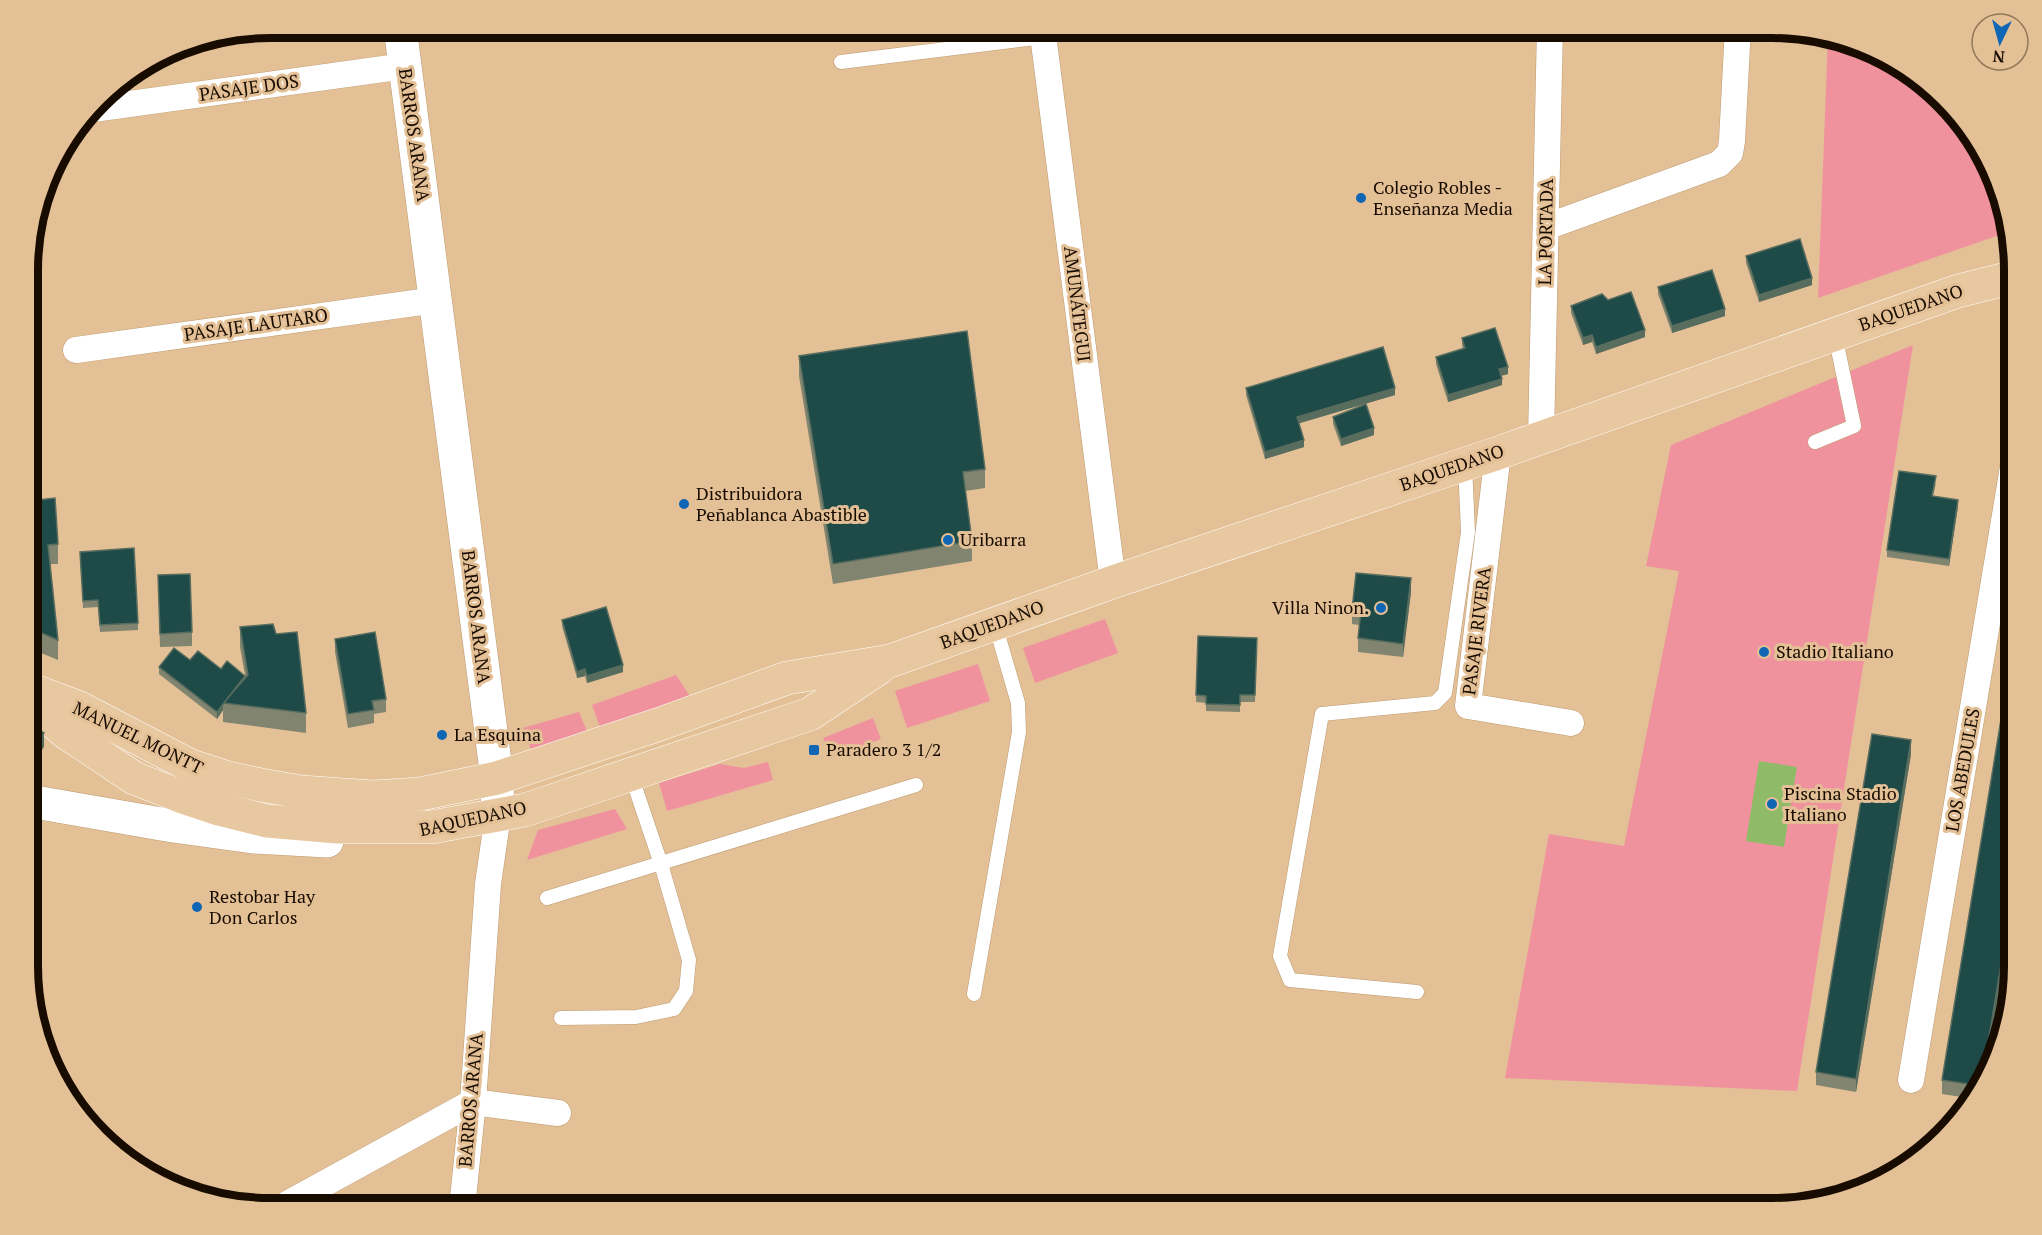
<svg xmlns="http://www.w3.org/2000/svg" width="2042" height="1235" viewBox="0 0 2042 1235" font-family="'PT Serif',serif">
  <rect width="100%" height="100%" fill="#e4c096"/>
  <g fill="#f0929e">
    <polygon points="1828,36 1850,40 1907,68 1983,149 2008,232 1818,298"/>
    <polygon points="1913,345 1797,1091 1505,1078 1549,834 1624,846 1679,571 1646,566 1671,445"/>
    <polygon points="1105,619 1118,653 1035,683 1023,648"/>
    <polygon points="978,664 990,701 907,728 895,691"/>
    <polygon points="676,675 691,698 601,730 592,705"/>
    <polygon points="579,712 589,736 532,752 523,728"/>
    <polygon points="873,718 881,739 830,758 823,738"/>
    <polygon points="768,762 773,780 667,811 659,783 720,764 744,768"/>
    <polygon points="615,809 627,829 527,860 538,830"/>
  </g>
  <polygon fill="#8fbb68" points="1759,761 1797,767 1784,847 1746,841"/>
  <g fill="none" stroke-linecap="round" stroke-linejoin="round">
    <defs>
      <g id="service">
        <polyline points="841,62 1043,37"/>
        <polyline points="1815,442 1854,426 1835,335"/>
        <polyline points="547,898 916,785"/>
        <polyline points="1417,992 1290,980 1280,956 1322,714 1435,703 1445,693 1468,532 1465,464"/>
        <polyline points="974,994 1019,732 1018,703 995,624"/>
        <polyline points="561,1018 636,1017 674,1009 686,991 689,960 661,864 631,775"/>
      </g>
      <g id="minor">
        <polyline points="1042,27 1113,582"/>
        <polyline points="93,109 405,66"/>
        <polyline points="1546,227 1719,164 1730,153 1732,141 1738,27"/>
        <polyline points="76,350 436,300"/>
        <polyline points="1541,438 1550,27"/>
        <polyline points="1498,453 1468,706 1571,723"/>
        <polyline points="1911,1080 2014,461"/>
        <polyline points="280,1208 473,1102 558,1113"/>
        <polyline points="462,1208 473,1102 488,884 498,815"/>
      </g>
      <g id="tertiary">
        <polyline points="400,27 497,778 498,815"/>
        <polyline points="29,801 173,826 253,837 327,841"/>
      </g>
      <g id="primary">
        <polyline points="29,689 80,708 191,766 228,778 261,785 301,792 373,797 420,794 497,778 660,724 787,678 890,661 1113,582 1498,453 1958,291 2014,277"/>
        <polyline points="29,700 65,732 134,778 180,796 219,809 267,821 338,827 432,827 525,810 810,714 879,668"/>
      </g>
    </defs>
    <use href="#service" stroke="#bc9a71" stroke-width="15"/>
    <use href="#minor" stroke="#bc9a71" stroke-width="27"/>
    <use href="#tertiary" stroke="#bc9a71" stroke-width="34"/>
    <use href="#primary" stroke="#fff" stroke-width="34"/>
    <use href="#service" stroke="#fff" stroke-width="14"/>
    <use href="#minor" stroke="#fff" stroke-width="26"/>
    <use href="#tertiary" stroke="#fff" stroke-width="33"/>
    <use href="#primary" stroke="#e8c8a0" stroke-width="33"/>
  </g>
  <g fill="#81856f">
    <polygon points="1746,256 1812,285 1759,302 1746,263"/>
    <polygon points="1658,287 1725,316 1672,333 1658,294"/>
    <polygon points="1571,306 1645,337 1596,354 1592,342 1583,345 1571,313"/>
    <polygon points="1462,338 1508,374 1501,376 1502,385 1448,402 1436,364 1436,357 1463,349 1462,345"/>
    <polygon points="799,356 985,469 985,488 965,491 972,541 972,561 833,584 799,376"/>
    <polygon points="1246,388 1395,395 1299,423 1304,447 1265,459 1246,395"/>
    <polygon points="1333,417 1374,435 1341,446 1333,424"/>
    <polygon points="1936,483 1933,496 1958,506 1949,566 1887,557 1887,550"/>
    <polygon points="29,501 58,544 58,564 50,564 58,640 58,660 29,648"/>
    <polygon points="80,558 138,623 138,630 100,632 98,607 83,608"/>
    <polygon points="158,575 192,632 192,646 160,647"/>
    <polygon points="1411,592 1403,657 1358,652 1358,638 1359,625 1352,624 1352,610"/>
    <polygon points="562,620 623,672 587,683 585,676 577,678 562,626"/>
    <polygon points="240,627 276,634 306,713 306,733 223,722 223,710 217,719 159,674 159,667 190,660 245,675 240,647"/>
    <polygon points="1198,636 1257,638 1255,702 1240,702 1240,712 1206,711 1206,703 1196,702"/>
    <polygon points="335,639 386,699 386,712 374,714 374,723 348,728 335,652"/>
    <polygon points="2014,640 2014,899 1985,1079 1975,1099 1942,1094 1942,1080"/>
    <polygon points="1911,754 1856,1092 1816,1085 1816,1072"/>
  </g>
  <g fill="#596d5f">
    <polygon points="1812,278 1812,285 1759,302 1759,295"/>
    <polygon points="1725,309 1725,316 1672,333 1672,326"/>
    <polygon points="1645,330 1645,337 1596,354 1596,347"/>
    <polygon points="1592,335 1592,342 1583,345 1583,338"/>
    <polygon points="1508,367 1508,374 1499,376 1499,369"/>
    <polygon points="1502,379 1502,385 1448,402 1448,395"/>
    <polygon points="1395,388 1395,395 1297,424 1297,417"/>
    <polygon points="1374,428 1374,435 1341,446 1341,439"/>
    <polygon points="1304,440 1304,447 1265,459 1265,452"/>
    <polygon points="1958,500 1958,506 1949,566 1949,559"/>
    <polygon points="1411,578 1411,592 1403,657 1403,644"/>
    <polygon points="623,665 623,672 587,683 587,676"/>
    <polygon points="585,669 585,676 577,678 577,672"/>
    <polygon points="223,704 223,710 217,719 217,712"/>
    <polygon points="44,733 44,747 29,769 29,756"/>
    <polygon points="1911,740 1911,754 1856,1092 1856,1079"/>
    <polygon points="2014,885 2014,899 1985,1079 1981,1086"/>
  </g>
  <g fill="#1e4a48" stroke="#596d5f" stroke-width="1.5">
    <polygon points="1800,239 1812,278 1759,295 1746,256"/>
    <polygon points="1712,270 1725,309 1672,326 1658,287"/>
    <polygon points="1631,292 1645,330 1596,347 1592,335 1583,338 1571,306 1602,294 1608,300"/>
    <polygon points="1495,328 1508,367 1499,369 1502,379 1448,395 1436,357 1465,348 1462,338"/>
    <polygon points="967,331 985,469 963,472 972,541 833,564 799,356"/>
    <polygon points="1383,347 1395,388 1297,417 1304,440 1265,452 1246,388"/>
    <polygon points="1366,404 1374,428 1341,439 1333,417"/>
    <polygon points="1899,471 1936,476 1932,496 1958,500 1949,559 1887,550"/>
    <polygon points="55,498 58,544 48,545 58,640 29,628 29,501"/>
    <polygon points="134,548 138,623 100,625 98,600 83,601 80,552"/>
    <polygon points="1356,573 1411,578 1403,644 1358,638 1361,611 1352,610"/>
    <polygon points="190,574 192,632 160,634 158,575"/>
    <polygon points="606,607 623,665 587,676 585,669 577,672 562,620"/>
    <polygon points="273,624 276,634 297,632 306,713 223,703 248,675 240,627"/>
    <polygon points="375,632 386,699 372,701 374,710 348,714 335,639"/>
    <polygon points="1198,636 1257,638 1255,695 1240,695 1240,705 1206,704 1206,696 1196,695"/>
    <polygon points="2014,640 2014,885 1981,1086 1942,1080"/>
    <polygon points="174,648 190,660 198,651 221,669 227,661 245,676 217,712 159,667"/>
    <polygon points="29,723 44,733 29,756"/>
    <polygon points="1872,734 1911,740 1856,1079 1816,1072"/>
  </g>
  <g fill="#0e66b4" stroke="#e4c096" stroke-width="2">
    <circle cx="1361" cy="198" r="6"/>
    <circle cx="684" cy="504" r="6"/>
    <circle cx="948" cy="540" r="6"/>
    <circle cx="1381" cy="608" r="6"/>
    <circle cx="1764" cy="652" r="6"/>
    <circle cx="442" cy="735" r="6"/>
    <rect x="808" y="744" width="12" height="12" rx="3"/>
    <circle cx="1772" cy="804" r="6"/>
    <circle cx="197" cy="907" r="6"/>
  </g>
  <g text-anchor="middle" stroke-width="6" stroke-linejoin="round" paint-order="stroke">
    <g font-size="18" fill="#180c00" stroke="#e4c096">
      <text transform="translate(249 88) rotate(-8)" y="6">PASAJE DOS</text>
      <text transform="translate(414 135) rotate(82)" y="6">BARROS ARANA</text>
      <text transform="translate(1546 232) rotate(-89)" y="6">LA PORTADA</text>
      <text transform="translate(1077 304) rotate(83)" y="6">AMUNÁTEGUI</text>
      <text transform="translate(1911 308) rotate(-19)" y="6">BAQUEDANO</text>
      <text transform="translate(256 325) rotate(-8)" y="6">PASAJE LAUTARO</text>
      <text transform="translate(1452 468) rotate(-19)" y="6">BAQUEDANO</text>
      <text transform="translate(476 617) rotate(83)" y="6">BARROS ARANA</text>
      <text transform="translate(992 625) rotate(-20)" y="6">BAQUEDANO</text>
      <text transform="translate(1477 631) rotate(-83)" y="6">PASAJE RIVERA</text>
      <text transform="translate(138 738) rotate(26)" y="6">MANUEL MONTT</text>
      <text transform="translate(1963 770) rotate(-80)" y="6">LOS ABEDULES</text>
      <text transform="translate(473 819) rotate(-12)" y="6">BAQUEDANO</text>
      <text transform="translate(471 1100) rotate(-85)" y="6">BARROS ARANA</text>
    </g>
    <g font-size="18" fill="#180c00" stroke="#e4c096" text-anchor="start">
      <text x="1373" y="194">Colegio Robles -<tspan x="1373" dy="21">Enseñanza Media</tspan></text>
      <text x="696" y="500">Distribuidora<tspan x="696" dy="21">Peñablanca Abastible</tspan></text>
      <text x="960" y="546">Uribarra</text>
      <text x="1369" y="614" text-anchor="end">Villa Ninon.</text>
      <text x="1776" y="658">Stadio Italiano</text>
      <text x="454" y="741">La Esquina</text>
      <text x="826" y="756">Paradero 3 1/2</text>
      <text x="1784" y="800">Piscina Stadio<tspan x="1784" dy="21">Italiano</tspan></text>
      <text x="209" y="903">Restobar Hay<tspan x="209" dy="21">Don Carlos</tspan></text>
    </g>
  </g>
  <path d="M0 0H2042V1235H0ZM270 38H1772A232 232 0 0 1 2004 270V966A232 232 0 0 1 1772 1198H270A232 232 0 0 1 38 966V270A232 232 0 0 1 270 38Z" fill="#e4c096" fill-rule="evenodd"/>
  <path fill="none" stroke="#180c00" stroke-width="8" d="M270 38H1772A232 232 0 0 1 2004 270V966A232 232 0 0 1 1772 1198H270A232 232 0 0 1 38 966V270A232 232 0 0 1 270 38Z"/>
  <g transform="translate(2000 42) rotate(185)"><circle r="28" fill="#e4c096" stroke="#92785a" stroke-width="1.5"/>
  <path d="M0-4.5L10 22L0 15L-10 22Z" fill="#0e66b4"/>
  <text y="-9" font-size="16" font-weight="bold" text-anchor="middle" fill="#180c00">N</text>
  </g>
</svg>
